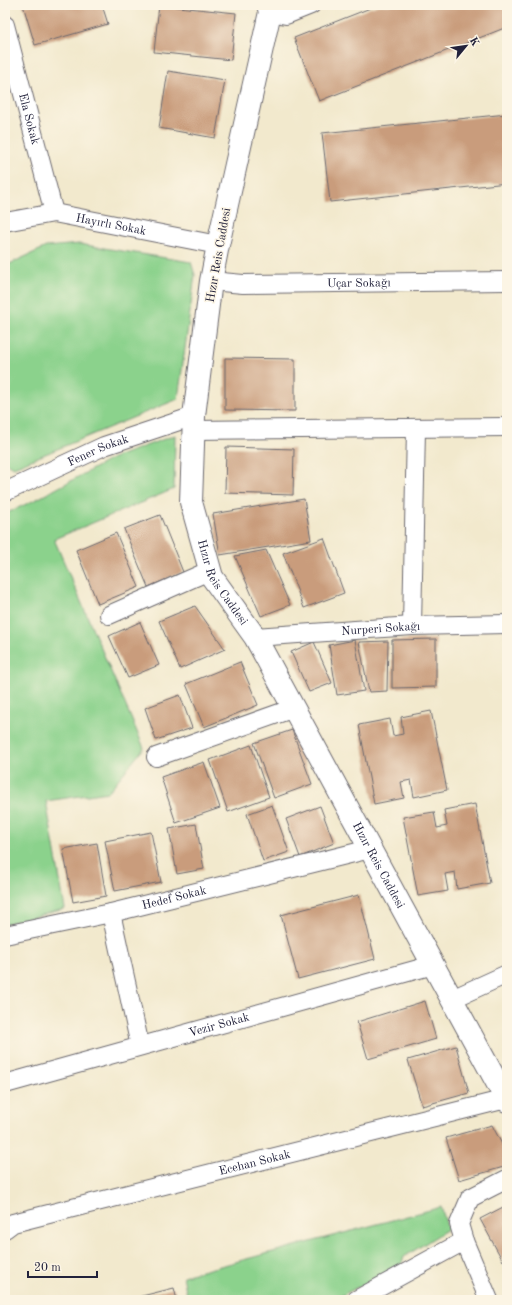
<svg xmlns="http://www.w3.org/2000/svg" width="512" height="1305" viewBox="0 0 512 1305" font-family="'Old Standard TT',serif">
  <rect width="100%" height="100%" fill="#fcf5e5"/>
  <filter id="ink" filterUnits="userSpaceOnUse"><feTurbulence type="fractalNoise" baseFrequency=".025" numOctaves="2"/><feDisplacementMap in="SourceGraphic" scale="8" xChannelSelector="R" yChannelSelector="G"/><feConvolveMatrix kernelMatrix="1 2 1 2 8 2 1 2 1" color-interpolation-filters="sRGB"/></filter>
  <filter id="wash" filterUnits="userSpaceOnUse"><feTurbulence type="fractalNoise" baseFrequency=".012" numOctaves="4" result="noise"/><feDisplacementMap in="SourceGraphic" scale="16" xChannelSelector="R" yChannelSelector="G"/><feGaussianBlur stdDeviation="0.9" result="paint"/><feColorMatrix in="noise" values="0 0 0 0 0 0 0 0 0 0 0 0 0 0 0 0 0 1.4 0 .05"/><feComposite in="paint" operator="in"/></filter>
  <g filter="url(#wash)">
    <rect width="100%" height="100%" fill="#f2e9cd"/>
    <g fill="#8bd28c" stroke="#567a64">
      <polygon points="79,244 191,262 195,275 178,399 14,467 5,463 5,266 46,247"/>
      <polygon points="175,435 174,489 54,539 144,748 108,792 46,801 65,909 5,924 5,514 37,499 113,458"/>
      <polygon points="441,1207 448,1229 404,1257 401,1265 333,1300 188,1300 183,1276"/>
    </g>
    <g id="blocks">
      <g fill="#c99c7c">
        <polygon points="23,5 102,5 108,24 35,45"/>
        <polygon points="159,5 236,13 231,60 154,52"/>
        <polygon points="378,5 507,5 507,27 319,101 294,38"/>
        <polygon points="168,71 225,80 215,138 159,128"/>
        <polygon points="507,114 507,183 330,202 322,133"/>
        <polygon points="225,358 295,359 295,411 225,410"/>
        <polygon points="226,447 294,449 293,495 225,493"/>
        <polygon points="304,499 311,540 220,555 213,514"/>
        <polygon points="160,515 183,572 148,587 124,529"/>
        <polygon points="116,533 139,587 98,604 76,550"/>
        <polygon points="324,538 344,593 304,608 283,553"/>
        <polygon points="266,550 290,605 261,616 235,556"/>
        <polygon points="195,606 225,649 180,669 159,621"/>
        <polygon points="140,622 159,665 128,678 109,636"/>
        <polygon points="436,639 436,687 392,688 392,640"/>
        <polygon points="355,640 364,691 337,695 329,645"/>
        <polygon points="388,641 387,691 369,692 359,642"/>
        <polygon points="314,642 332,683 309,692 291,652"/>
        <polygon points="240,662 258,705 204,727 186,684"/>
        <polygon points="180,695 192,728 156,740 145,708"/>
        <polygon points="431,711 447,790 414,797 411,780 401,782 404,798 374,804 359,725 390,719 393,736 403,734 401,717"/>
        <polygon points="292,730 312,784 274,798 254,743"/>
        <polygon points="251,745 269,797 228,812 210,760"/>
        <polygon points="204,762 220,808 176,823 161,777"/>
        <polygon points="475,804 490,883 457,889 455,872 445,874 448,891 418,896 403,817 434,812 437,828 447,826 444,810"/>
        <polygon points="272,805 289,852 263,861 247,814"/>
        <polygon points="320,806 334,843 300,857 286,819"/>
        <polygon points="196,824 204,869 177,874 169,829"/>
        <polygon points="151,832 161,882 115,891 105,841"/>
        <polygon points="97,843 106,896 73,902 63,849"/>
        <polygon points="359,895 375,959 298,979 281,915"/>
        <polygon points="425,1001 436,1039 368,1059 357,1022"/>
        <polygon points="456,1046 469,1093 422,1106 408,1060"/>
        <polygon points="492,1125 507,1154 507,1166 459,1180 446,1138"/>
        <polygon points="507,1205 507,1259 503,1261 480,1219"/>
        <polygon points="174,1288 177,1300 130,1300 130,1299"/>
      </g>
    </g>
  </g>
  <g filter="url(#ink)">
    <use href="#blocks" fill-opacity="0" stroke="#6b686e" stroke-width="1"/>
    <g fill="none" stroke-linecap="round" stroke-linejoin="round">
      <defs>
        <g id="minor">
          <polyline points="270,12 286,15 311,5"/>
          <path id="s1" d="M5,25L54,213"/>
          <path id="s2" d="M5,222L54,213L218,245"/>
          <path id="s3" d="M211,281L243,284L507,281"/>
          <polyline points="193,430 507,427"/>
          <path id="s4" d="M5,492L104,446L194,416"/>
          <polyline points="109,615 211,570"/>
          <polyline points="412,626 416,429"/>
          <path id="s5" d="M255,637L412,626L507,624"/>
          <polyline points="156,757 294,708"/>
          <polyline points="5,935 111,913"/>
          <polyline points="452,999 507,974"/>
          <path id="s6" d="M140,1046L111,913L370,849"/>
          <path id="s7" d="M5,1084L433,965"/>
          <path id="s8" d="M5,1229L13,1223L506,1099"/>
          <polyline points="464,1241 489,1300"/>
          <polyline points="356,1300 464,1241 459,1224 470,1198 507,1179"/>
        </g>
        <g id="tertiary">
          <path id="s9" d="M268,5L270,12L218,245L211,281L194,416L191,502L212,577L255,637L507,1101"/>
        </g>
      </defs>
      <use href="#minor" stroke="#6b686e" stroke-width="20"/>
      <use href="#tertiary" stroke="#6b686e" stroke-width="24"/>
      <use href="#minor" stroke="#fff" stroke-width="18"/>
      <use href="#tertiary" stroke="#fff" stroke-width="22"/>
    </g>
  </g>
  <g text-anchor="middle" stroke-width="3" stroke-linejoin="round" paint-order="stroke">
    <g font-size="12" fill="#22223b" stroke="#fcf5e5">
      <text dy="4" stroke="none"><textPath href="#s1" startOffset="97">Ela Sokak</textPath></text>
      <text dy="4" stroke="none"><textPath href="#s2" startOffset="108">Hayırlı Sokak</textPath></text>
      <text transform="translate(218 255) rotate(-80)" y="4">Hızır Reis Caddesi</text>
      <text dy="4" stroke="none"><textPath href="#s3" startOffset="148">Uçar Sokağı</textPath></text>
      <text dy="4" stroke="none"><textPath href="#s4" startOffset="102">Fener Sokak</textPath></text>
      <text dy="4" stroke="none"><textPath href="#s9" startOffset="592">Hızır Reis Caddesi</textPath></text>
      <text dy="4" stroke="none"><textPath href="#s5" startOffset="126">Nurperi Sokağı</textPath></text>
      <text dy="4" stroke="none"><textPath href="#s9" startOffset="916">Hızır Reis Caddesi</textPath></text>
      <text dy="4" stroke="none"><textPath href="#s6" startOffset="201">Hedef Sokak</textPath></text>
      <text dy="4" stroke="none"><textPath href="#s7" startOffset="222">Vezir Sokak</textPath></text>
      <text dy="4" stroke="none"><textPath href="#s8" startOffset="259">Ecehan Sokak</textPath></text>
    </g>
  </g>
  <rect width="512" height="1305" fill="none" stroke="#fcf5e5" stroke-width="20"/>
  <g transform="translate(466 46) rotate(61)" stroke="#fcf5e5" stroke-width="3" paint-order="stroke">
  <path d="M0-3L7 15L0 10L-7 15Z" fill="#22223b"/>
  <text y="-6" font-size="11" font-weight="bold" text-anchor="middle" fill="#22223b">K</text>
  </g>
  <path d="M28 1271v6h69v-6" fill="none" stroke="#22223b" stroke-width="2"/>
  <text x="34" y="1271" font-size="12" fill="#22223b" stroke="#fcf5e5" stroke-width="3" paint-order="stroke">20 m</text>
</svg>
